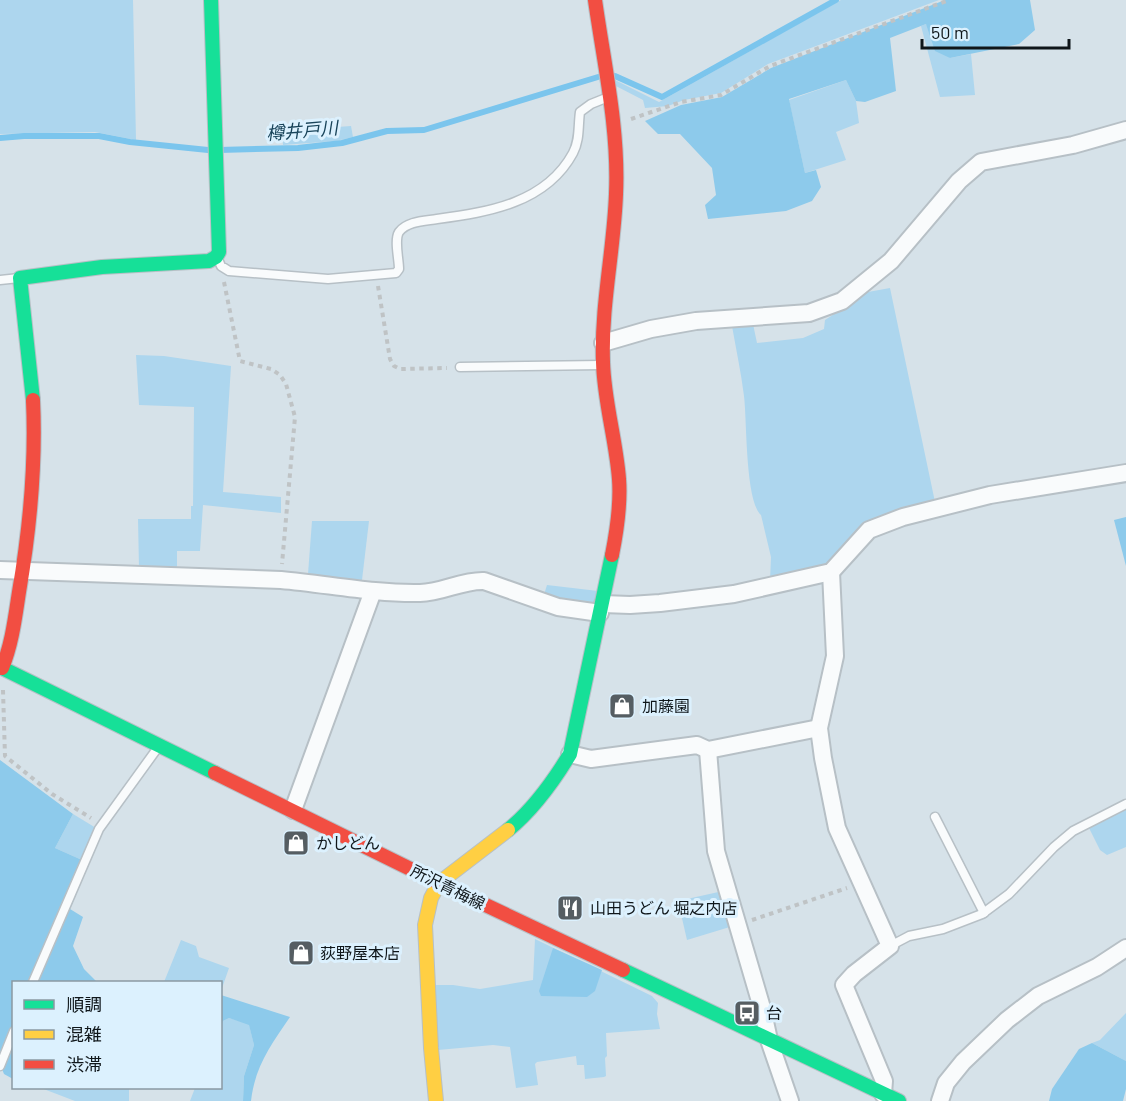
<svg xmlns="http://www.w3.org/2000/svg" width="1126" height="1101" viewBox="0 0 1126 1101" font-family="Barlow,'Noto Sans JP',sans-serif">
  <rect width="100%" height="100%" fill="#d6e2e9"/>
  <g fill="#add6ee">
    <polygon points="0,0 133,0 136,140 95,132 0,134"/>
    <polygon points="841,0 939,0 768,64 721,93 684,100 668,106 645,108 643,100 614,85 613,79 659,102"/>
    <polygon points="926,24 950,58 971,54 975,95 940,97 921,26"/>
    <polygon points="846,80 856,101 859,123 836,132 846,160 805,173 789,100"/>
    <polygon points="351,126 353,137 336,141 283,145 282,131"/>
    <path d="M890,288L935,502L905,511L829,565L770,581L771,557L761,515C745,501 747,420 744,396C741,372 736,349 732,326L753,324L757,343L803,338L824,329L825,320L868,292Z"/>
    <polygon points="136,355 164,356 231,366 223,492 281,497 281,513 203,505 200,551 177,551 177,568 139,568 138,519 191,519 191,506 193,506 194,407 139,405"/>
    <polygon points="312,521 369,521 362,580 308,574"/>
    <polygon points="547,585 598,591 592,607 543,598"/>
    <polygon points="1126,808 1126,847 1107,855 1100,850 1088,826"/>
    <polygon points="73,814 96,828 82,860 55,848"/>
    <polygon points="723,891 733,926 687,940 678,901"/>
    <polygon points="535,939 652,996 658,1003 657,1014 660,1029 606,1033 607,1056 605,1058 606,1076 604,1077 585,1079 584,1065 577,1065 576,1056 537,1062 535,1064 538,1085 516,1088 510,1047 493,1045 438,1050 433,985 453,985 480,989 533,980"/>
    <polygon points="181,940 196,946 199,957 229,968 221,991 220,982 164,982"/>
    <polygon points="1126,1013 1126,1061 1092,1043 1100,1040"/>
    <polygon points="229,1018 249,1024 254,1045 244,1076 243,1101 190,1101 195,1088 220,1088 220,1026 223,1021"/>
    <polygon points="41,1088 129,1088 129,1101 75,1101"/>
  </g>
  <g fill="#8dcaeb">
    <polygon points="945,0 1030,0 1035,30 1019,44 950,58 935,51 926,24 890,38 896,91 865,102 856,101 846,80 789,99 805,173 816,170 821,187 812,201 786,211 708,219 705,205 716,195 712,168 680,134 658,134 645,121 681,105 722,97 771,68"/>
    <polygon points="1126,517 1126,566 1114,520"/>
    <polygon points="0,760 73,814 55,848 82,860 79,878 81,883 70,909 83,917 73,946 84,969 97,982 14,982 13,1079 4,1074 0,1064"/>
    <polygon points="553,948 602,970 595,991 587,997 541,996 539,991"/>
    <path d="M221,995L290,1017C271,1045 255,1066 251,1101H243L244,1076L254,1045L249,1025L229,1018L223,1021L221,1026Z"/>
    <polygon points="1092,1043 1126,1061 1126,1089 1123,1101 1049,1101 1052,1089 1079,1049"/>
  </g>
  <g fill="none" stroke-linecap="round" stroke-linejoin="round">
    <g stroke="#7bc5ed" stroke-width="6">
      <polyline points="615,76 662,97 836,0"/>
      <polyline points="0,138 24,136 99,136 130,142 208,150"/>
      <polyline points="219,150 298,148 342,143 387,131 424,130 598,77"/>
    </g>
    <defs>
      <g id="lane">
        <path d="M217,257L221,266L229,271L328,279L396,273L399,269C399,259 394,240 399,232C407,221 425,221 437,219C489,212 546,203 573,153C580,140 578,126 580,112L591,104L606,98"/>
        <polyline points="0,280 19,278"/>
        <polyline points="460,367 602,365"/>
        <polyline points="935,817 984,913"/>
        <polyline points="890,946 909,936 943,929 982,914 1009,894 1054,847 1073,831 1126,804"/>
        <polyline points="33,982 99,829 159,746"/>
        <polyline points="0,1066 14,1031"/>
      </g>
      <g id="street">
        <polyline points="603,343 651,329 696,321 809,313 842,301 891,261 959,181 981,162 1073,145 1126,130"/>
        <path d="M0,570L281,580C327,584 374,594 420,593C442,593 462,580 484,581L558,607L600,613"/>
        <polyline points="831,572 835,656 819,728 823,758 837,828 890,946 854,974 844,985 884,1081 883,1094"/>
        <polyline points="603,604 630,605 660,603 734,594 831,572 869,530 903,517 990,495 1126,473"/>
        <polyline points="708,750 716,851 762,1008 769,1040 790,1101"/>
        <polyline points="570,754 591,759 697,745 708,750 819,728"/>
        <polyline points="293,810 373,591"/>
        <polyline points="940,1101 946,1083 963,1062 1007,1020 1038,996 1097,967 1126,948"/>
      </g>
      <g id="fast">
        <polyline points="33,400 20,278 102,267 209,261 216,257 219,252 211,0"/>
        <polyline points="0,667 215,773"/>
        <path d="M508,830C534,809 553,782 570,754L612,555"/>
        <polyline points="623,970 899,1101"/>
      </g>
      <polyline id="slow" points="436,1101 431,1048 425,925 431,898 439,883 508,830"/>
      <g id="jam">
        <path d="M595,0C604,64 619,129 616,194C614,250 601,305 603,362C604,401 616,440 619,479C621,505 617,530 612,555"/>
        <path d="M2,668C12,644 15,618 19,592C30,528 36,464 33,400"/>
        <polyline points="215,773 439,883 623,970"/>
      </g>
    </defs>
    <use href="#lane" stroke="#b7c0c6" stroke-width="11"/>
    <use href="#street" stroke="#b7c0c6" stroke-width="20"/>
    <use href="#fast" stroke="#b7c0c6" stroke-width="16"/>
    <use href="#slow" stroke="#b7c0c6" stroke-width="16"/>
    <use href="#jam" stroke="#b7c0c6" stroke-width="16"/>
    <g stroke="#bfc3c5" stroke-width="4" stroke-dasharray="4.5 4.5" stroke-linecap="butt">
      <polyline points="631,119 681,102 721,95 770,66 949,0"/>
      <polyline points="224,282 240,361 271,369 280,375 286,384 295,417 282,564"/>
      <polyline points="378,286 390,359 394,366 400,369 447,368"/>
      <polyline points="3,690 5,756 52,794 91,818"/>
      <polyline points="752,920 847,888"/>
    </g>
    <use href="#lane" stroke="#f9fbfc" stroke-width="8"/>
    <use href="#street" stroke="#f9fbfc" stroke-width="16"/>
    <use href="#fast" stroke="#16e098" stroke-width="14"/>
    <use href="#slow" stroke="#ffcf43" stroke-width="14"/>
    <use href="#jam" stroke="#f24e42" stroke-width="14"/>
  </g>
  <defs>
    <symbol id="shop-square" viewBox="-11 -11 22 22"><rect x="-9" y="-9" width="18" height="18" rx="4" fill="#555d62" stroke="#dcf1fe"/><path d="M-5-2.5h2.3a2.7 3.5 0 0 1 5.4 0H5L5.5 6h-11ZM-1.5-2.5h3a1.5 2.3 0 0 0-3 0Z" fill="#fff"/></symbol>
    <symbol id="restaurant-square" viewBox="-11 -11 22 22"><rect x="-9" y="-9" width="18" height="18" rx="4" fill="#555d62" stroke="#dcf1fe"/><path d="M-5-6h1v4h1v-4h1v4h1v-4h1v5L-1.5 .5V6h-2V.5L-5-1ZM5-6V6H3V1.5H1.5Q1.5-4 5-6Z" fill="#fff"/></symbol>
    <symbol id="bus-square" viewBox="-11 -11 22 22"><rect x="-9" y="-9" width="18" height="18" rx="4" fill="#555d62" stroke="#dcf1fe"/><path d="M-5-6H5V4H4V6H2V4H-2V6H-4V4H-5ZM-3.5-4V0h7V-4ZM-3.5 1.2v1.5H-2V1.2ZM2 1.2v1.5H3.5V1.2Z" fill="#fff"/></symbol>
  </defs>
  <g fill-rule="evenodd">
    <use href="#shop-square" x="607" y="691" width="30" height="30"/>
    <use href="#shop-square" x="281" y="828" width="30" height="30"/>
    <use href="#restaurant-square" x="555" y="893" width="30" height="30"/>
    <use href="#shop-square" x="286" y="938" width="30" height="30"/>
    <use href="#bus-square" x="732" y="998" width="30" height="30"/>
  </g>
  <g text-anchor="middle" stroke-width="6" stroke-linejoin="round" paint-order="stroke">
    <g font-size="16" fill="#0f161a" stroke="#dcf1fe" text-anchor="start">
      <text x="642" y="712">加藤園</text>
      <text x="316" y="849">かしどん</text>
      <text x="590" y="914">山田うどん 堀之内店</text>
      <text x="320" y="959">荻野屋本店</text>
      <text x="766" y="1019">台</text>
    </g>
    <g font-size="16" fill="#0f161a" stroke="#dcf1fe">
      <text transform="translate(448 887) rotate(26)" y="6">所沢青梅線</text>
    </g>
    <g font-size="18" font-style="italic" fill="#19445a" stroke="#dcf1fe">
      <text transform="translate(302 131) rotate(-5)" y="6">樽井戸川</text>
    </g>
  </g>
  <rect x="12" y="981" width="210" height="108" fill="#dcf1fe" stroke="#8a99a3" stroke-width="1.5"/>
  <rect x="24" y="1000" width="30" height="9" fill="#16e098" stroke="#8a99a3" stroke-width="1.5"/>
  <text x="66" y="1011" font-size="18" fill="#0f161a">順調</text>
  <rect x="24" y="1030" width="30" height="9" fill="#ffcf43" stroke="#8a99a3" stroke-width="1.5"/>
  <text x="66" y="1041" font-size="18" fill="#0f161a">混雑</text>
  <rect x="24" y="1060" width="30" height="9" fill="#f24e42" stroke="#8a99a3" stroke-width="1.5"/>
  <text x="66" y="1071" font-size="18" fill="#0f161a">渋滞</text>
  <path d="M922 39v9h147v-9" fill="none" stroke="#0f161a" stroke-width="3"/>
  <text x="931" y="39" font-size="18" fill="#0f161a" stroke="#dcf1fe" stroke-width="4.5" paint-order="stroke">50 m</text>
</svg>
